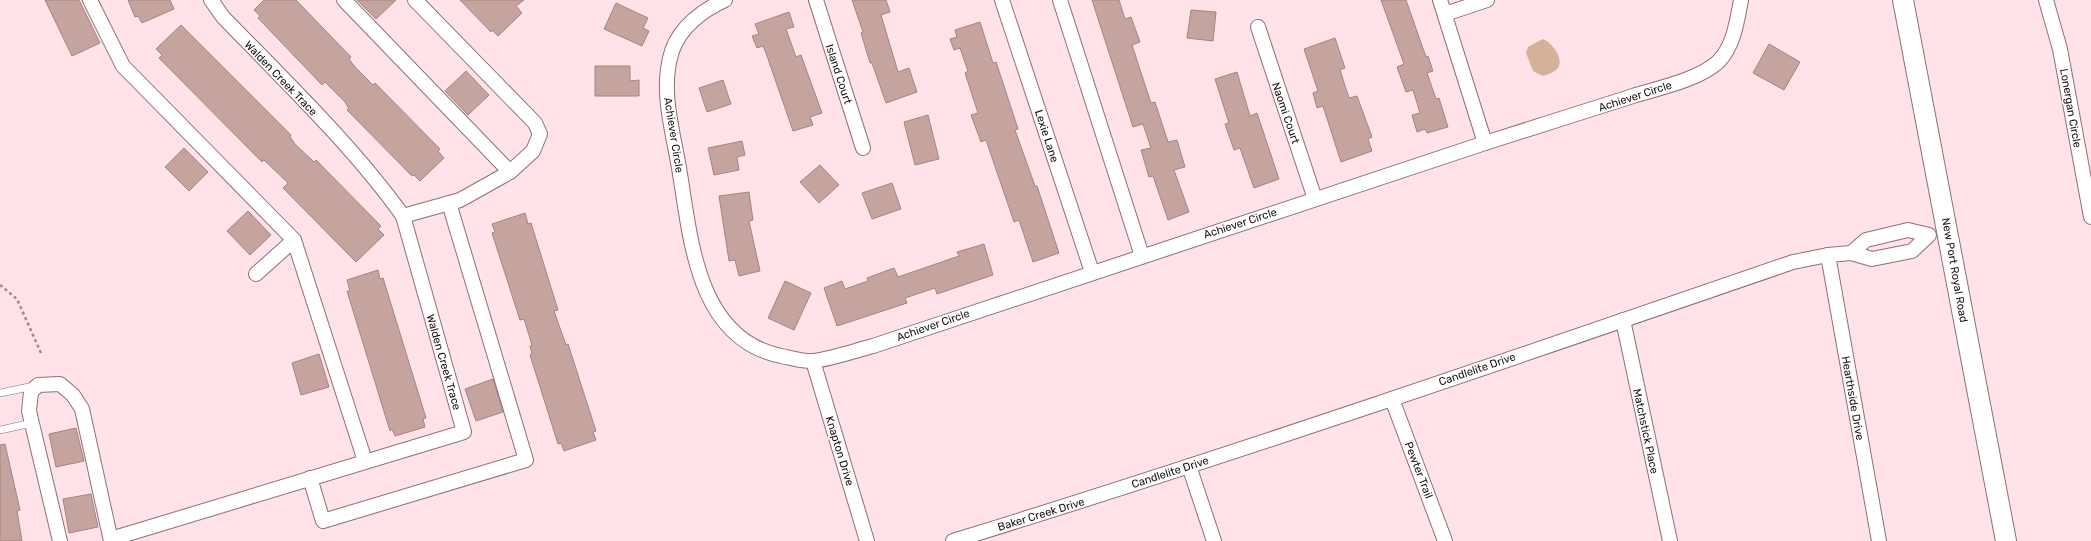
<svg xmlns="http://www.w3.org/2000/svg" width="2091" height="541" viewBox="0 0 2091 541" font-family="Rubik,sans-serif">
  <rect width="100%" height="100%" fill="#ffe3e9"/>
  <path fill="#d5b19a" d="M1543,39C1551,42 1563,57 1559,66C1557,72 1548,74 1543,76L1533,71L1526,53L1528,47Z"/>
  <g fill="#c5a49f" stroke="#a4847f">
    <polygon points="45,0 79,0 100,43 72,56"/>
    <polygon points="128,0 170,0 174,9 142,23 138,16 135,17"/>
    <polygon points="264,0 296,0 351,57 349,59 355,67 373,85 375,83 440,149 438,151 444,158 420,181 414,175 412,176 347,110 349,109 345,102 325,82 322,85 258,18 260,16 254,10"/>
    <polygon points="357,0 396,0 376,19"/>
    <polygon points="460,0 524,0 516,6 522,13 498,36 492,30 491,32"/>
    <polygon points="852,0 886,0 890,12 881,15 898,72 909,68 917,92 886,103 872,63 870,63 861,33 863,32"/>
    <polygon points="1092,0 1119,0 1125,19 1131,17 1140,42 1132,45 1151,103 1155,102 1168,142 1177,140 1185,167 1174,170 1189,212 1168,220 1153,176 1149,177 1141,150 1151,148 1143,124 1133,127"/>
    <polygon points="1381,0 1406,0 1426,57 1428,56 1433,71 1427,73 1436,99 1439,98 1448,127 1427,133 1425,129 1417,132 1412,115 1420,113 1413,90 1406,92 1397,67 1404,64"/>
    <polygon points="616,3 648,18 643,28 649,31 642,46 604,29"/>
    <polygon points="1191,10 1216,12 1213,41 1187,38"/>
    <polygon points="789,12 794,27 786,29 796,57 801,55 822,113 810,117 813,125 793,131 766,53 763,46 757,48 752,36 759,34 755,24"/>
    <polygon points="980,22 993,63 996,62 1004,86 1018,129 1015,130 1035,186 1037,186 1059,253 1033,262 1019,220 1014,222 986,140 981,142 971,115 978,113 965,73 968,71 960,48 954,50 950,39 957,37 955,30"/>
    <polygon points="181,25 291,135 290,137 295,144 314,162 316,160 381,226 378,229 384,235 356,262 283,188 288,183 264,160 262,162 159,58 162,55 156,49"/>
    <polygon points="1335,38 1345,68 1340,70 1349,98 1357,96 1372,137 1368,139 1372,151 1341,162 1323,106 1317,108 1313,93 1318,91 1304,49"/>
    <polygon points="1769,44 1800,62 1784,90 1753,73"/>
    <polygon points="595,66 630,66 630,81 639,80 639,96 595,96"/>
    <polygon points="466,71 489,95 468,115 445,91"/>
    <polygon points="1237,72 1250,116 1257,113 1279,179 1254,188 1240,148 1234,150 1225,124 1229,123 1215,79"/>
    <polygon points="723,80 731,104 707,112 699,88"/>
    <polygon points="928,115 939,159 915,165 904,122"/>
    <polygon points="742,141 745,155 737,157 739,170 714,175 708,148"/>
    <polygon points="184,148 208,172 189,191 165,167"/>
    <polygon points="820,165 839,185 819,203 800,182"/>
    <polygon points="892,183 901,209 872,219 862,193"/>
    <polygon points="749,192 753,220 749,221 760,271 739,276 735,260 729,261 719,196"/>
    <polygon points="248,211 271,235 250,255 227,231"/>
    <polygon points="525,213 528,224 531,223 558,310 554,311 566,345 568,344 596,431 593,432 596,440 564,451 561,443 558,444 530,355 532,354 530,346 532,345 524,319 520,320 492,233 495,232 492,224"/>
    <polygon points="984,244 993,275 937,294 935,288 905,298 907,303 837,326 824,288 842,281 845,289 868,281 867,278 894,268 898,277 959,256 957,252"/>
    <polygon points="378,270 380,279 383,278 426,418 423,419 425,427 395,436 392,429 390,431 347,291 350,291 347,280"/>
    <polygon points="785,281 811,293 794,330 768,318"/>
    <polygon points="319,354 329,387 301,395 292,363"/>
    <polygon points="493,379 503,412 476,421 465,389"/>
    <polygon points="76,428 84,461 56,467 49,434"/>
    <polygon points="5,444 20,510 17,511 22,541 0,541 0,445"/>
    <polygon points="91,494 98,527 69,533 63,499"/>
  </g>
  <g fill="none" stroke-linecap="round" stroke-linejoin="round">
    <defs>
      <g id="lane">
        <polyline points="0,393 34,386"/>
        <polyline points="0,430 32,423"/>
      </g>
      <g id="street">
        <polyline points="90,0 123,66 294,240 365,461"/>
        <polyline points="344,0 510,172"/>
        <path d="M725,0C703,10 680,27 672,51C659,91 674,134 680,174C691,242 698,339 781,356C792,358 804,362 814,361C834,358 854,351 873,346L1485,143L1440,0"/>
        <polyline points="816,0 863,148"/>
        <polyline points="1002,0 1092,272"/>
        <polyline points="1060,0 1142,256"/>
        <polyline points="2046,0 2060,49 2091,217"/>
        <polyline points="1445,14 1487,0"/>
        <polyline points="1258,27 1315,199"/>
        <path d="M1485,143C1534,127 1584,112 1633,96C1659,88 1698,80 1718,62C1734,46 1737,21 1741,0"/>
        <polyline points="403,216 460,200 510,172 533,151 540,134 535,123 415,0"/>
        <polyline points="1828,255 1879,541"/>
        <polyline points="256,274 294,240"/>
        <polyline points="1623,320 1670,541"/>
        <polyline points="813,361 867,541"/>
        <polyline points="1392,399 1445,541"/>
        <polyline points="1189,466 1214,541"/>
        <polyline points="310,478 323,521 526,460 449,203"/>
        <path d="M111,539L464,432L403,216C353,146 284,80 223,17L211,0"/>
        <polyline points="60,541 29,411 31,392 38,385 60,384 73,395 82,409 111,541"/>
        <path d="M953,541C1235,454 1514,358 1793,262L1828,255L1851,253L1872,259L1912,251L1929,235L1908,230L1866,240L1851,253"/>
      </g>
      <polyline id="secondary" points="1903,0 2006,541"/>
    </defs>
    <use href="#lane" stroke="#8d6f77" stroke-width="8"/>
    <use href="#street" stroke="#8d6f77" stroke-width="16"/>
    <use href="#secondary" stroke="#8d6f77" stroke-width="22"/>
    <polyline stroke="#9d898d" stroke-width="2.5" stroke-dasharray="3 3" stroke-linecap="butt" points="0,285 17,299 41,353"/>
    <use href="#lane" stroke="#fff" stroke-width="7"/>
    <use href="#street" stroke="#fff" stroke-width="14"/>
    <use href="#secondary" stroke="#fff" stroke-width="20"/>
  </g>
  <g text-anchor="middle" stroke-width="3.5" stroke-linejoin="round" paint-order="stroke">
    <g font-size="11" fill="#180d10" stroke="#fff">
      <text transform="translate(839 74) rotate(72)" y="4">Island Court</text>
      <text transform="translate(281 78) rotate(46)" y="4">Walden Creek Trace</text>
      <text transform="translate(1635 96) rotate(-18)" y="4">Achiever Circle</text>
      <text transform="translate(2071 108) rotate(80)" y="4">Lonergan Circle</text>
      <text transform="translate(1286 113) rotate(71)" y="4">Naomi Court</text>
      <text transform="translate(674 135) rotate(81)" y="4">Achiever Circle</text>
      <text transform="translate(1047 136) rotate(72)" y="4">Lexie Lane</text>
      <text transform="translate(1240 223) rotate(-18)" y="4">Achiever Circle</text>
      <text transform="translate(1955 270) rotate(80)" y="4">New Port Royal Road</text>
      <text transform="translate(933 325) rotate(-19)" y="4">Achiever Circle</text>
      <text transform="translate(444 362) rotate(74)" y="4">Walden Creek Trace</text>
      <text transform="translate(1477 369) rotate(-19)" y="4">Candlelite Drive</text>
      <text transform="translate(1853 398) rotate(80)" y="4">Hearthside Drive</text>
      <text transform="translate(1646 431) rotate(78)" y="4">Matchstick Place</text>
      <text transform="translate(840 451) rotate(73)" y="4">Knapton Drive</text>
      <text transform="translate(1419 470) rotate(69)" y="4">Pewter Trail</text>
      <text transform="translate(1170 472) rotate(-18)" y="4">Candlelite Drive</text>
      <text transform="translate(1041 514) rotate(-17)" y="4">Baker Creek Drive</text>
    </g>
  </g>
</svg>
